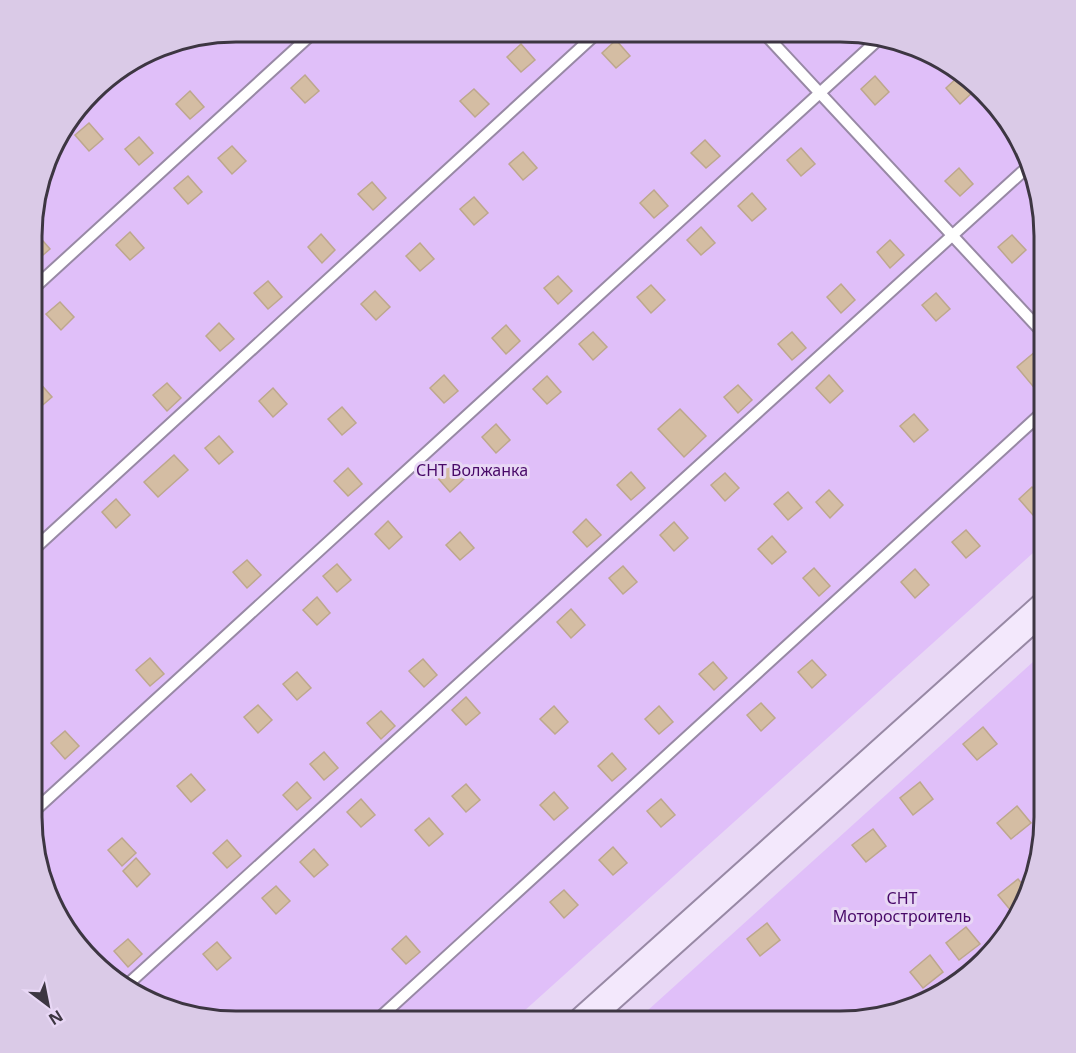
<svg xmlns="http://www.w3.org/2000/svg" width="1076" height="1053" viewBox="0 0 1076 1053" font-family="'Noto Sans',sans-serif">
  <rect width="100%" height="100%" fill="#e8d7f5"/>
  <g fill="#e0bff9">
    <polygon points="236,32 867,33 942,59 1002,111 1029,158 1044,223 1044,543 513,1021 223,1021 145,1000 74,942 47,895 32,830 35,196 59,133 101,82 170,42"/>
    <polygon points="1044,652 1044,830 1023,908 965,979 918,1006 853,1021 636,1021"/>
  </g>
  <g fill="#d4bda3" stroke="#bda78d" stroke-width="1.5">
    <polygon points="616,40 630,56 616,68 602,53"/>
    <polygon points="521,44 535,60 521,72 507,57"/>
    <polygon points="305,75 319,91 305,103 291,88"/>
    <polygon points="960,75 974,91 960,104 946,88"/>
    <polygon points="875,76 889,92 875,105 861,89"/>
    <polygon points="474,89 489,104 475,117 460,101"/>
    <polygon points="190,91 204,107 190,119 176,104"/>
    <polygon points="89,123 103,139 89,151 75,135"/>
    <polygon points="139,137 153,153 139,165 125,149"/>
    <polygon points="705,140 720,156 706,168 691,153"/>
    <polygon points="232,146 246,161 232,174 218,158"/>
    <polygon points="801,148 815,164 801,176 787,160"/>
    <polygon points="523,152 537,168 523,180 509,164"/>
    <polygon points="959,168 973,184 960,196 945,181"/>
    <polygon points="188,176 202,192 188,204 174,188"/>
    <polygon points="372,182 386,198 373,210 358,194"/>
    <polygon points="654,190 668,206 654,218 640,203"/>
    <polygon points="752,193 766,209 752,221 738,206"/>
    <polygon points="474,197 488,213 474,225 460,209"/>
    <polygon points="701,227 715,243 701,255 687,240"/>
    <polygon points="130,232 144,248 130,260 116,245"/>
    <polygon points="36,233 50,249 36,261 35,260"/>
    <polygon points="321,234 335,250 322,263 308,247"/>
    <polygon points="1012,235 1026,250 1012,263 998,247"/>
    <polygon points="890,240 904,255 890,268 877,252"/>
    <polygon points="420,243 434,259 420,271 406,256"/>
    <polygon points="558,276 572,291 558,304 544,288"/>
    <polygon points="268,281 282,297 268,309 254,293"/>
    <polygon points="841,284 855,300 841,313 827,297"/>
    <polygon points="651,285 665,300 651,313 637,297"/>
    <polygon points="375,291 390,307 376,320 361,304"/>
    <polygon points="936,293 950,309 936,321 922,305"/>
    <polygon points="60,302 74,317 61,330 46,314"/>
    <polygon points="219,323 234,339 220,351 206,336"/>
    <polygon points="506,325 520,341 506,354 492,338"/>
    <polygon points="593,332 607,347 593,360 579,344"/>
    <polygon points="792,332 806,348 792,360 778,344"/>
    <polygon points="1036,351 1044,361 1044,395 1042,397 1017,367"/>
    <polygon points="444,375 458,391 444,403 430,388"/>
    <polygon points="829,375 843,391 830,403 816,388"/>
    <polygon points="547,376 561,392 547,404 533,389"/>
    <polygon points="38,381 52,397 38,409 34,405 34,385"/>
    <polygon points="167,383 181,398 167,411 153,395"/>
    <polygon points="738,385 752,400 738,413 724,397"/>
    <polygon points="273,388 287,404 273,417 259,401"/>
    <polygon points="342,407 356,423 342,435 328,419"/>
    <polygon points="680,409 706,436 684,457 658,429"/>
    <polygon points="914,414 928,430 914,442 900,426"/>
    <polygon points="496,424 510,440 496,453 482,437"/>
    <polygon points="219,436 233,452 219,464 205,448"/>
    <polygon points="174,455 188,470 158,497 144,482"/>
    <polygon points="450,464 464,479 450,492 436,476"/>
    <polygon points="348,468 362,484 348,496 334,481"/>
    <polygon points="631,472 645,488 631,500 617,485"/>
    <polygon points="725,473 739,488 725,501 711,485"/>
    <polygon points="1032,487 1044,500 1044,505 1033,515 1019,499"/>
    <polygon points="829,490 843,505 830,518 816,502"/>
    <polygon points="788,492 802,508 788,520 774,504"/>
    <polygon points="116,499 130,515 116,528 102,512"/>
    <polygon points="586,519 601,535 587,547 573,532"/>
    <polygon points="388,521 402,537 389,549 375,534"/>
    <polygon points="674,522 688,538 674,551 660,535"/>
    <polygon points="966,530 980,546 966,558 952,542"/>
    <polygon points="460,532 474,548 460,560 446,545"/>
    <polygon points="772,536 786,552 772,564 758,549"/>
    <polygon points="247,560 261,575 247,588 233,572"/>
    <polygon points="337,564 351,580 337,592 323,576"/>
    <polygon points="623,566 637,582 623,594 609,578"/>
    <polygon points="814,568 830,586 819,596 803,578"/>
    <polygon points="915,569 929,585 915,598 901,582"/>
    <polygon points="317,597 330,613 317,625 303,610"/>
    <polygon points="571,609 585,625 571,638 557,622"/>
    <polygon points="150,658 164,674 150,686 136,670"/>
    <polygon points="423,659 437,675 424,687 409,671"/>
    <polygon points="812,660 826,675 812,688 798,672"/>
    <polygon points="713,662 727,678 714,690 699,674"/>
    <polygon points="297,672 311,688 297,700 283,684"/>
    <polygon points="466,697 480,713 466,725 452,710"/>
    <polygon points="761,703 775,718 761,731 747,715"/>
    <polygon points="258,705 272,720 258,733 244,717"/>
    <polygon points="554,706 568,722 555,734 540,719"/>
    <polygon points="659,706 673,722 659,734 645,719"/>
    <polygon points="381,711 395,726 381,739 367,723"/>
    <polygon points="983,727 997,744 977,760 963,744"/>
    <polygon points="65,731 79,746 65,759 51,743"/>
    <polygon points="324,752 338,768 324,780 310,764"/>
    <polygon points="612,753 626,769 612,781 598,766"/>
    <polygon points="191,774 205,790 191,802 177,786"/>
    <polygon points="297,782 311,798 297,810 283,795"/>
    <polygon points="920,782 933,799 913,815 900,798"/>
    <polygon points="466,784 480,800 466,812 452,796"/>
    <polygon points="554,792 568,808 554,820 540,805"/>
    <polygon points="361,799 375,815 361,827 347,812"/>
    <polygon points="661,799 675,815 661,827 647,811"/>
    <polygon points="1017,806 1031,823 1011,839 997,823"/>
    <polygon points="429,818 443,834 429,846 415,830"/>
    <polygon points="873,829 886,846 866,862 852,845"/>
    <polygon points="122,838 136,853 122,866 108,850"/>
    <polygon points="227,840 241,856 227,868 213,853"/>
    <polygon points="613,847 627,863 613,875 599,860"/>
    <polygon points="314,849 328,865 314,877 300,862"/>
    <polygon points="136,858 150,874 137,887 123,871"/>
    <polygon points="1018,879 1028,891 1025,901 1012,912 998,895"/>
    <polygon points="276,886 290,901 276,914 262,898"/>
    <polygon points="564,890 578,905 564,918 550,902"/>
    <polygon points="767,923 780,940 760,956 747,939"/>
    <polygon points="966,927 980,944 959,960 946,943"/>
    <polygon points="406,936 420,952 406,964 392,949"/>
    <polygon points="128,939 142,954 128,967 114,951"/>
    <polygon points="217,942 231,958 217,970 203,954"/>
    <polygon points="930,955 943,972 923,988 910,972"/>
  </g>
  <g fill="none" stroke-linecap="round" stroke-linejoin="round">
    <defs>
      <g id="lane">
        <polyline points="764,33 1044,334"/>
        <polyline points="35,287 314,32"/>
        <polyline points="33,550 598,32"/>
        <polyline points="32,813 880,38"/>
        <polyline points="70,935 84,950"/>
        <polyline points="127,985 1031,164"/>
        <polyline points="376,1021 1044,411"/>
      </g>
      <polyline id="secondary" points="583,1021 1044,607"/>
    </defs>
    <use href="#lane" stroke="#9889a5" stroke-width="14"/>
    <use href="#secondary" stroke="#9889a5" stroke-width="32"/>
    <use href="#lane" stroke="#fff" stroke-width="10"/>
    <use href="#secondary" stroke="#f3e8fc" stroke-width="28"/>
  </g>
  <g text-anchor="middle" stroke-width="6" stroke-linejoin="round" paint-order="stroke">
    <g font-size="16" fill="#480968" stroke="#e8d7f5">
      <text x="472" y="476">СНТ Волжанка</text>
      <text x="902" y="904">СНТ<tspan x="902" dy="18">Моторостроитель</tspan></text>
    </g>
  </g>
  <path d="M0 0H1076V1053H0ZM236 42H840A194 194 0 0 1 1034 236V817A194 194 0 0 1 840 1011H236A194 194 0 0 1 42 817V236A194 194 0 0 1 236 42Z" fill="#dacae7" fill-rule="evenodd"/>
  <path fill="none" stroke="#3d3642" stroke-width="3" d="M236 42H840A194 194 0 0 1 1034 236V817A194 194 0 0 1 840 1011H236A194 194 0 0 1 42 817V236A194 194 0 0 1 236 42Z"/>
  <g transform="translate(48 1005) rotate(148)" stroke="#e8d7f5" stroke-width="4.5" paint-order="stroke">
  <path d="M0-4.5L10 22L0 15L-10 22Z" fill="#3d3642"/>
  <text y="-9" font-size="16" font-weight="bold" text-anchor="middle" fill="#3d3642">N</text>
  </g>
</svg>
